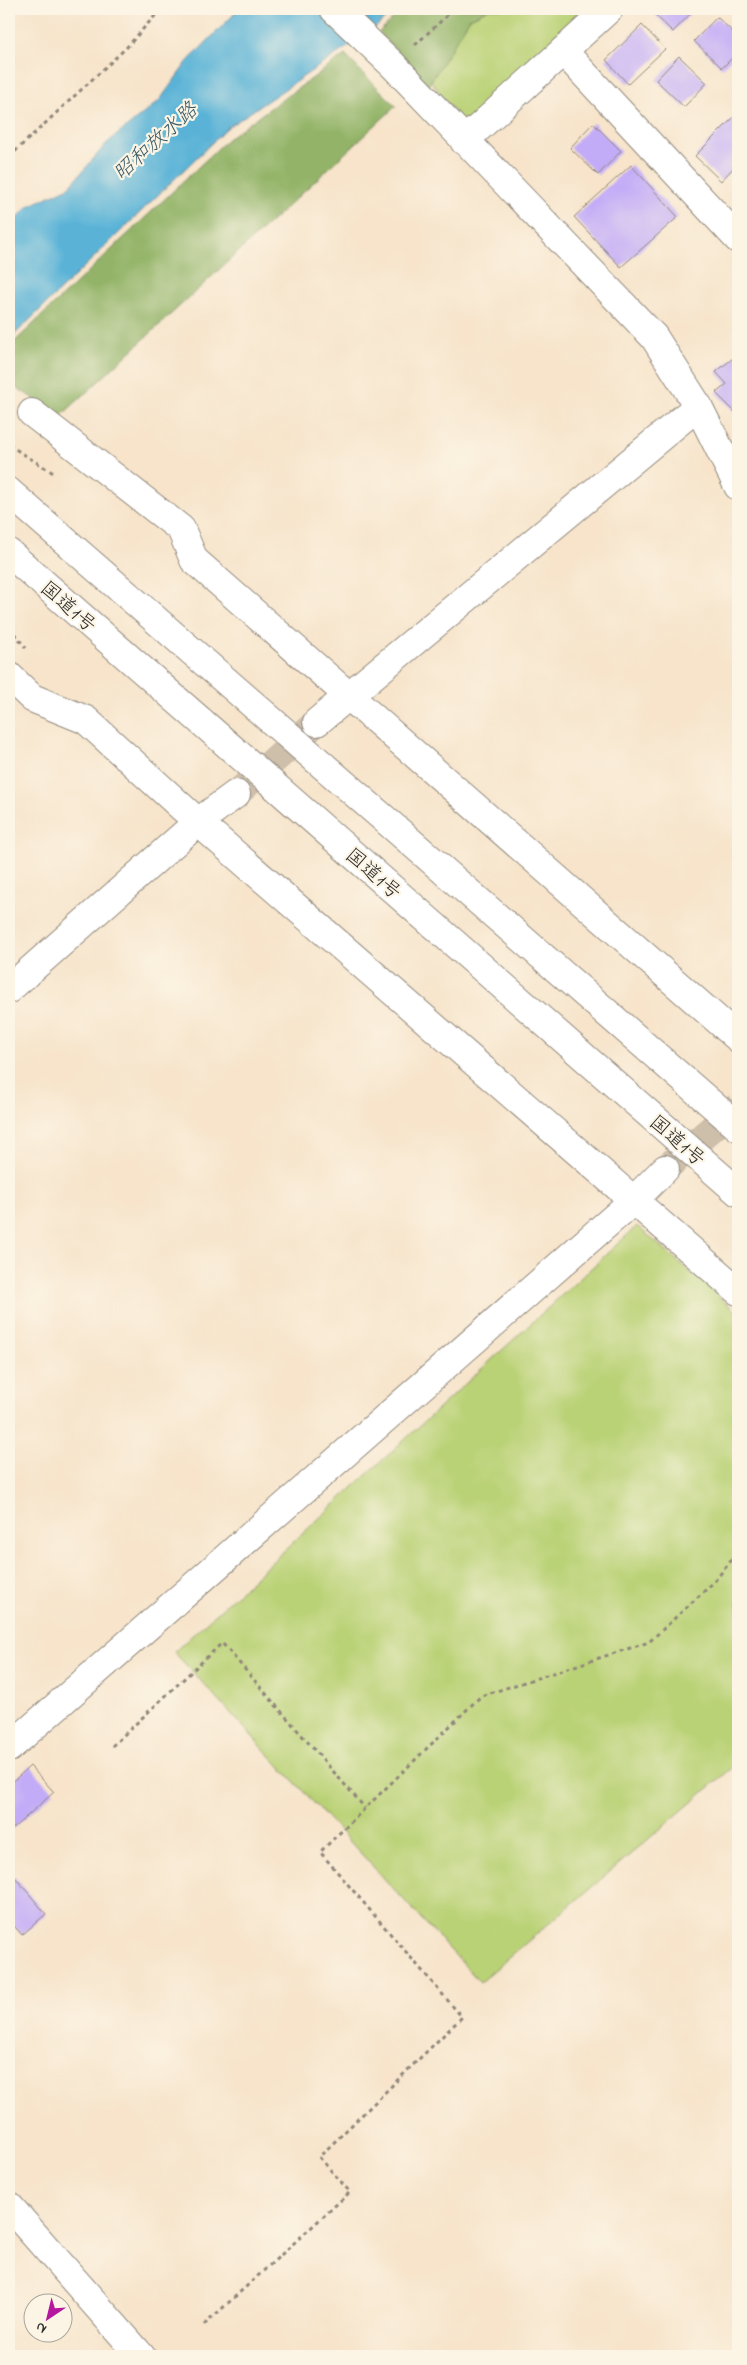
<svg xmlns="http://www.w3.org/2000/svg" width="747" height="2365" viewBox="0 0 747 2365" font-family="'Indie Flower','Klee One',sans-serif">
  <rect width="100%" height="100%" fill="#fcf5e5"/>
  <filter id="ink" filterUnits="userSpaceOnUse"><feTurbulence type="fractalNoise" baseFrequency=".02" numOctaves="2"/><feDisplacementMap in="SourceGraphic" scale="10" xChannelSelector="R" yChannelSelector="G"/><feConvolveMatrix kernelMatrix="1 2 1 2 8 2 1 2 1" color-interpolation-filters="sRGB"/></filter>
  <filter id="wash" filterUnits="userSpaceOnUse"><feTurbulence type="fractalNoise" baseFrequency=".0096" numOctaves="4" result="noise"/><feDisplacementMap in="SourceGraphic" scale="20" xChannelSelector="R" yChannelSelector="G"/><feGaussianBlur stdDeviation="1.12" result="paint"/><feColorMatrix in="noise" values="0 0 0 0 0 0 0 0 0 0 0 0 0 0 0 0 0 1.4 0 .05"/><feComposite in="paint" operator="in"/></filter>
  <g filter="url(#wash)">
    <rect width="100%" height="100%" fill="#f7e4cb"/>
    <g fill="#bad276" stroke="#727e50">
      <polygon points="489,9 595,9 466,127 431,81 470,18"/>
      <polygon points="637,1226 738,1313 738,1763 480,1982 174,1652"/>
    </g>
    <g fill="#93b467" stroke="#5f7049">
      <polygon points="403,9 489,9 470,18 428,86 379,32"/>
      <polygon points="345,55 396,106 61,416 9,383 9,347 231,136"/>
    </g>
    <polygon fill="#5ab3d7" stroke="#426f81" points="239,9 395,9 374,29 227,128 9,340 9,226 29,206 69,187 107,143 159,101 188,61"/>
    <g id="blocks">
      <g fill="#c3acf7">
        <polygon points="649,9 695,9 673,32"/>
        <polygon points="717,17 738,37 738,52 722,68 694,41"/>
        <polygon points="642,25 665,49 628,84 606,60"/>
        <polygon points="679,56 707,83 684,107 656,80"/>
        <polygon points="735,116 738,120 738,169 735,166 721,181 695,156"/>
        <polygon points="593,123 621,151 598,175 570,148"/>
        <polygon points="631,165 678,217 621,267 574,217"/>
        <polygon points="738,354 738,415 716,393 727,384 716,372"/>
        <polygon points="30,1766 54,1792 9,1832 9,1785"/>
        <polygon points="9,1870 46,1914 22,1935 9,1920"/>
      </g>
    </g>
  </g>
  <g filter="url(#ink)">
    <use href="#blocks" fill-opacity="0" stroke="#91887b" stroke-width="1"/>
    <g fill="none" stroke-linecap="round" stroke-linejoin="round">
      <g stroke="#cebfab" stroke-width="28" stroke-dasharray="28 14" stroke-linecap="butt">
        <polyline points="236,794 317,722"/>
        <polyline points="665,1169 738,1106"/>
      </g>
      <defs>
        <g id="minor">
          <polyline points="334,9 393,65 654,337 698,406 738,486"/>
          <polyline points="563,51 609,9"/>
          <polyline points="464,141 563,51 738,239"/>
          <polyline points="32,413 181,529 194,560 738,1038"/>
          <polyline points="9,676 32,698 86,720 198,822 738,1291"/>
          <polyline points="317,722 698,406"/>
          <polyline points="9,989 198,822 236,794"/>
          <polyline points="9,1748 633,1201 665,1169"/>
          <polyline points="9,2206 141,2356"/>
        </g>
        <g id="trunk">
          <polyline points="9,492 738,1127"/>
          <polyline points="9,553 738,1192"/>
        </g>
      </defs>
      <use href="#minor" stroke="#91887b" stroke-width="30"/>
      <use href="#trunk" stroke="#91887b" stroke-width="30"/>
      <g stroke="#91887b" stroke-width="3" stroke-dasharray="4 4" stroke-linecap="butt">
        <polyline points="415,45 454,9"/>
        <polyline points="9,157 126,48 161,9"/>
        <polyline points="9,445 55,474"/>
        <polyline points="9,627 26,648"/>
        <polyline points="112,1746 222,1643 365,1808"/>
        <polyline points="204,2325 350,2192 319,2157 462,2017 320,1852 481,1696 649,1642 713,1583 738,1552"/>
      </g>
      <use href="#minor" stroke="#fff" stroke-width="28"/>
      <use href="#trunk" stroke="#fff" stroke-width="28"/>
    </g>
  </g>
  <g text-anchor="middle" stroke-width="4.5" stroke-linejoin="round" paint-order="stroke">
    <g font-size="20" fill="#2b2b2b" stroke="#fcf5e5">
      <text transform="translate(69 606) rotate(41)" y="7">国道1号</text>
      <text transform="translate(374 873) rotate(41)" y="7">国道1号</text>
      <text transform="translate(678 1140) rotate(41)" y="7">国道1号</text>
    </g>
    <g font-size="21" font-style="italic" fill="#3b5b67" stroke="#fcf5e5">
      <text transform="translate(155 141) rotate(-42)" y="7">昭和放水路</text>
    </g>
  </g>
  <rect width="747" height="2365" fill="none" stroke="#fcf5e5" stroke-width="30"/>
  <g transform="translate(48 2318) rotate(215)"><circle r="24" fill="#fcf5e5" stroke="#a8a49b"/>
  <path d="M0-4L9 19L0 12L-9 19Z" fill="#b5179e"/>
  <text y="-8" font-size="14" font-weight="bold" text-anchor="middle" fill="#2b2b2b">N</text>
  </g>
</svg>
